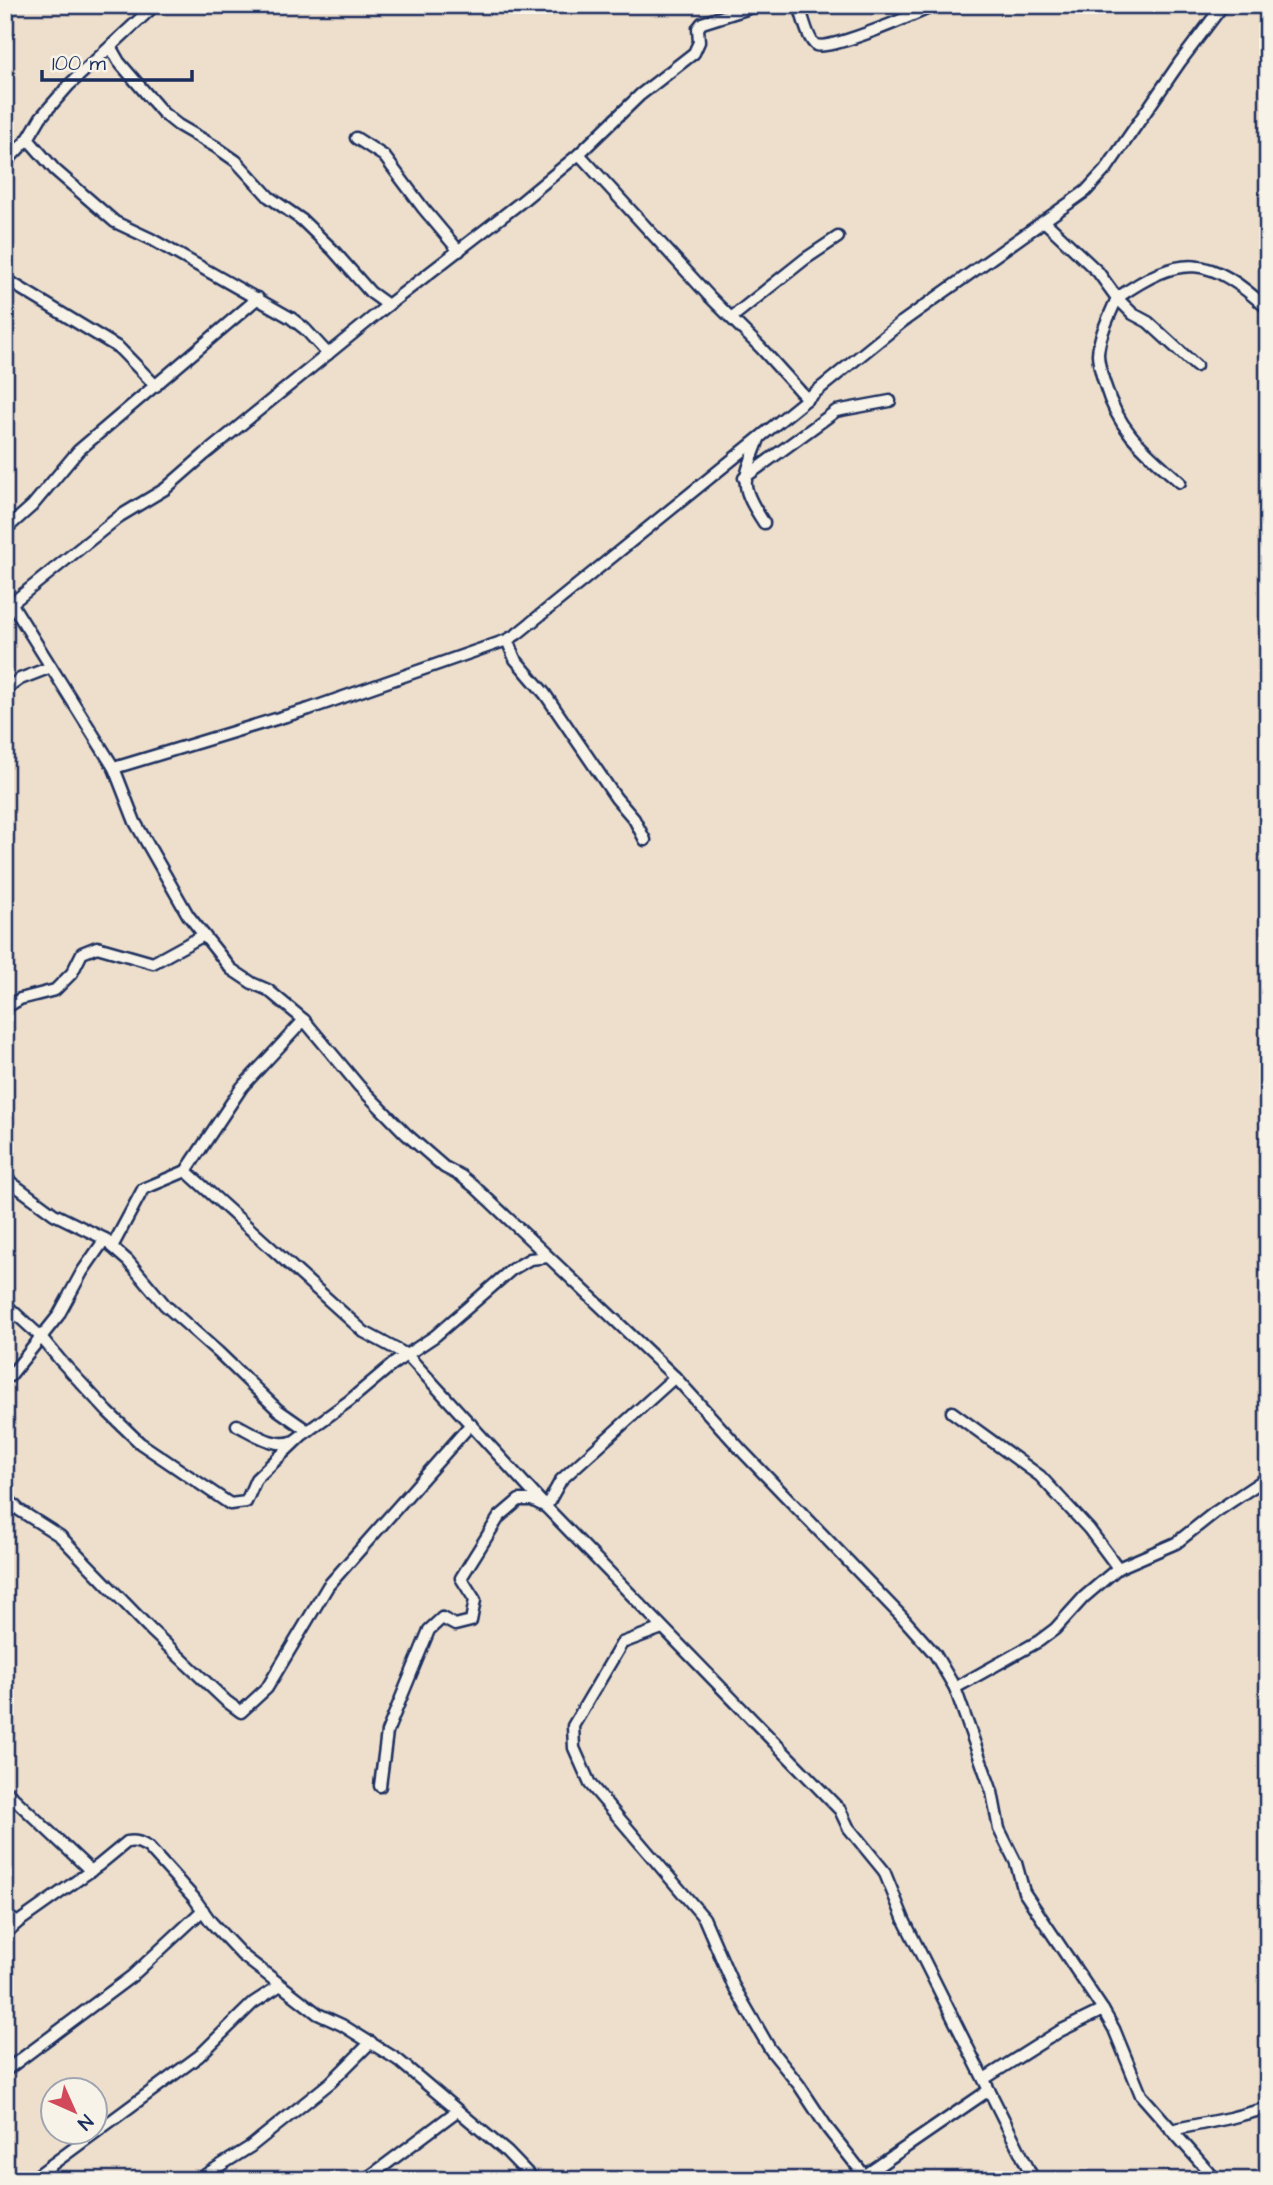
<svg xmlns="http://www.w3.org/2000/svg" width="1273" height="2185" viewBox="0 0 1273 2185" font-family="'Architects Daughter',sans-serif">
  <rect width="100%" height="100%" fill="#eedfcc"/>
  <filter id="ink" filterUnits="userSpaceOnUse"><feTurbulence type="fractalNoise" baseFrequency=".0143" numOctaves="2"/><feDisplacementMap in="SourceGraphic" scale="14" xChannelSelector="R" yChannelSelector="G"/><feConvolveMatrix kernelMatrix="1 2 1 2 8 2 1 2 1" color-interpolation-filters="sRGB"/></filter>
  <g filter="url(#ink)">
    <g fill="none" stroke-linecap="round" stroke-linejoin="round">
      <defs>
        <g id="minor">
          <path d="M799,5C802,14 808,41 816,45C831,51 918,13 936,5"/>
          <polyline points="5,13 12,5"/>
          <polyline points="111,48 119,62 163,113 178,125 216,147 236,161 269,197 302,220 333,250 370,292 388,305"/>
          <polyline points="356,138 384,156 423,208 459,251"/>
          <polyline points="28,139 55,170 115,222 151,239 291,318 305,329 328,354"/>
          <polyline points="579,154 640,95 694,53 699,42 698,28 702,23 759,5"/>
          <polyline points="5,163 28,139 41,117 69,85 155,5"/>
          <path d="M1044,221L1098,272L1117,298C1110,315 1099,335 1098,354C1098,364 1102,376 1105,385C1119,432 1145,451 1180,482"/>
          <polyline points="5,279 119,348 156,386"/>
          <polyline points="731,318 805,259 838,237"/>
          <path d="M1196,366L1148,322L1133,314L1117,298C1182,253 1209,255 1268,309"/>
          <path d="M759,439C743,482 738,483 764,523"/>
          <polyline points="744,478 836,411 890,401"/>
          <polyline points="5,530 32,506 78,451 258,298"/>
          <polyline points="5,593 114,768 135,822 188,915 231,969 252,983 268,990 304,1020 359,1086 406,1134 444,1167 461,1176 475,1187 675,1377 743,1452 903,1618 935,1654 955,1688"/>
          <polyline points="12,603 120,516 165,489 205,454 388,305 521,202 579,154 709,296 761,348 807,399"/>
          <polyline points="507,640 515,659 545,694 616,798 634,819 645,840"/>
          <polyline points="5,690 20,679 51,667"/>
          <polyline points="114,768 309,709 507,640 517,634 902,322 1086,191 1107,168 1180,62 1223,5"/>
          <polyline points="5,1008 20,999 55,990 72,973 82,953 97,947 153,963 204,935"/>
          <polyline points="304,1020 242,1087 186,1171 364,1332 407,1355 546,1507 840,1810 848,1827 884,1871 904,1920 1034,2180"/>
          <polyline points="1266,1161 1268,1159"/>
          <polyline points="186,1171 143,1189 112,1247 128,1261 165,1305 218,1352 278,1410 308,1431"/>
          <polyline points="5,1178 54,1214 105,1239"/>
          <polyline points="5,1304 41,1337 60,1360 108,1412 140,1443 230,1504 246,1502 256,1479 300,1437"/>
          <polyline points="10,1376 58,1316 82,1272 105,1239 112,1247"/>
          <polyline points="952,1412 1040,1476 1089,1529 1118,1568"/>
          <path d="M237,1425C255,1434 275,1449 294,1441L349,1401L393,1364L435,1336L511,1270L530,1259L548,1257"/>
          <polyline points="5,1496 19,1510 60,1536 151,1630 226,1701 241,1712 267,1688 328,1586 471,1424"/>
          <polyline points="662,1628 622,1643 573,1726 574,1748 590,1784 704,1918 733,1985 770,2049 799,2085 828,2129 868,2180"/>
          <polyline points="380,1786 387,1732 429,1630 442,1618 455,1625 471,1621 475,1600 461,1578 499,1517 519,1500 532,1500 546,1507 561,1480 675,1377"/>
          <polyline points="5,1790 91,1871"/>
          <polyline points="5,1914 17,1923"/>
          <path d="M5,1934L17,1923L99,1865L127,1842C136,1840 141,1843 148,1847L194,1898L211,1922L242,1955L318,2014L342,2025L398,2060L507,2152L534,2180"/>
          <polyline points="5,2071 132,1976 203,1910"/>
          <polyline points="984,2079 1060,2031 1103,2010"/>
          <polyline points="1171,2130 1230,2118 1268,2108"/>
          <polyline points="31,2180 199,2056 253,2003 279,1986"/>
          <polyline points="197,2180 250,2147 331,2082 371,2042"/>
          <polyline points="365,2180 457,2111"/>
          <polyline points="858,2180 989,2090"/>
          <polyline points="1216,2180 1141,2095 1114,2029 1103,2010 1024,1892 1016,1863 999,1829 992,1792 955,1688 1039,1641 1055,1629 1084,1597 1118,1568 1176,1543 1214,1513 1268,1477"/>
        </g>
      </defs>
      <use href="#minor" stroke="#1b2f5e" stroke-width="15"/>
      <use href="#minor" stroke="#f7f3e8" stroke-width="10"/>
    </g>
  </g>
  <rect width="1273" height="2185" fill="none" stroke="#f7f3e8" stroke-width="28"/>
  <rect x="14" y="14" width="1245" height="2157" fill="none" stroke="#1b2f5e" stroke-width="2.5" filter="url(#ink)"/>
  <g transform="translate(74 2111) rotate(135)"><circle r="33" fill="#f7f3e8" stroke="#9fa5b1" stroke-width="2"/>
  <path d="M0-5L12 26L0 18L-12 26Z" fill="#d1495b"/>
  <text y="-10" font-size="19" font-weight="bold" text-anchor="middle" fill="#1b2f5e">N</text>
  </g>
  <path d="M42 70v10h150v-10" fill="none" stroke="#1b2f5e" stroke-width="3.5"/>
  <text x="52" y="70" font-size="21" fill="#1b2f5e" stroke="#f7f3e8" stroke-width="5" paint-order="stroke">100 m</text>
</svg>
